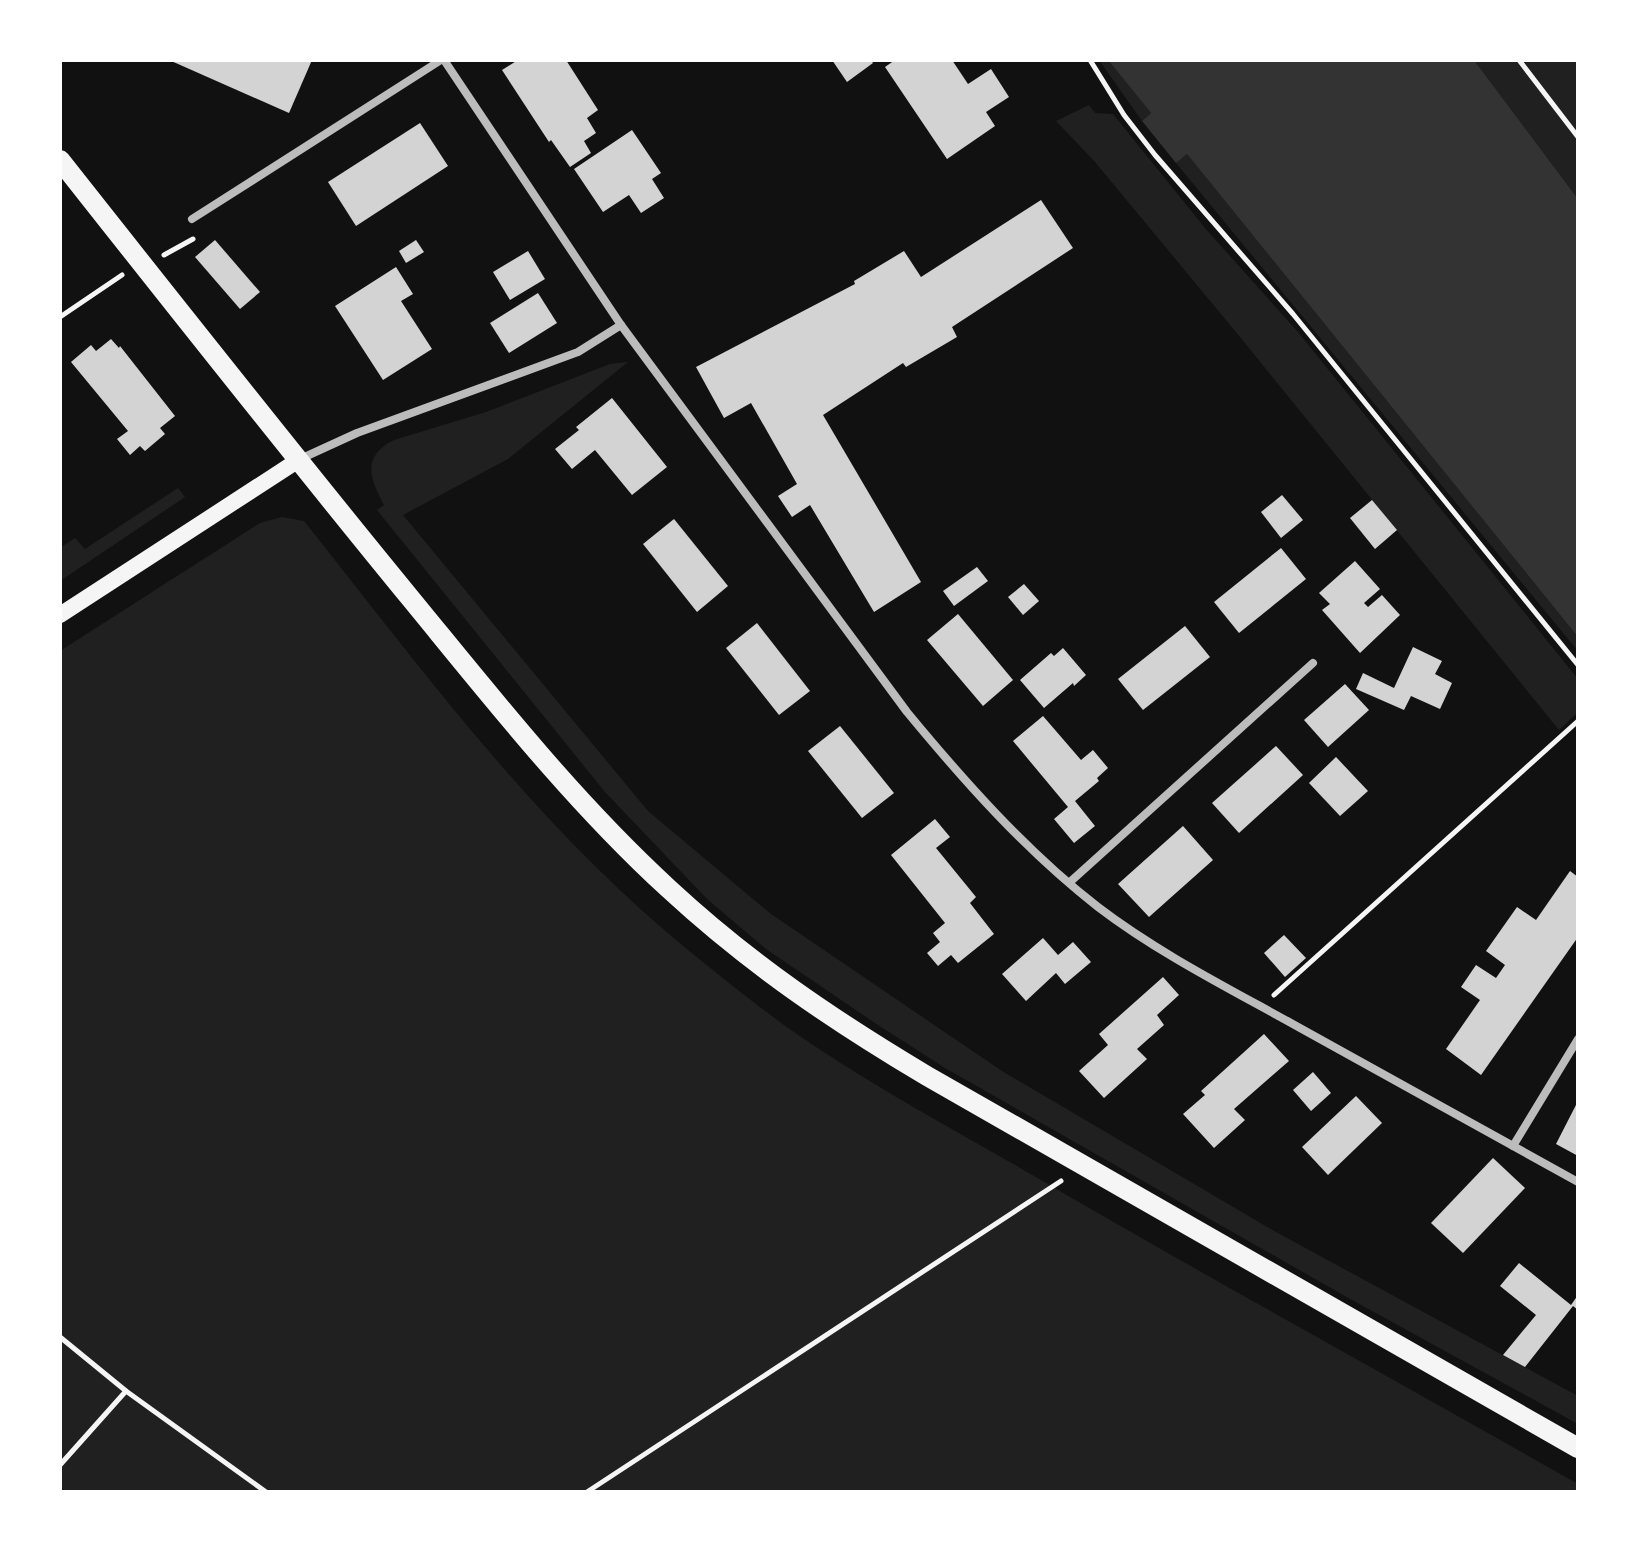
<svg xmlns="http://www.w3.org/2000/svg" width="1638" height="1552" viewBox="0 0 1638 1552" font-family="'Playfair Display',serif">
  <rect width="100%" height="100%" fill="#111"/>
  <g fill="#202020">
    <polygon points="1099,60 1108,60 1151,113 1142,121"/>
    <polygon points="1474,60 1578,60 1578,199"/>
    <polygon points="1089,105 1095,113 1113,114 1205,228 1298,332 1578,679 1578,712 1559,730 1240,337 1095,162 1056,121"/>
    <polygon points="1187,154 1578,637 1578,651 1176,163"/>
    <path d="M628,362L508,459L403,515L648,811L771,914L1002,1071L1276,1232L1578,1396V1424L1352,1300L945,1068L875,1023L766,949L707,899L605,792L377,510L384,505C370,479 361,456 394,440L486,412L610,364Z"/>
    <polygon points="178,488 185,497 60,581 60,548 75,538 85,549"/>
    <path d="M282,517L304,521C425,673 536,826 688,950C719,975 751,1001 784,1025C862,1081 950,1127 1034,1176C1214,1281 1397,1381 1578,1484V1492H60V651L260,523Z"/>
  </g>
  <polygon fill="#333" points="1108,60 1474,60 1578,199 1578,637 1187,154 1176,163 1142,121 1151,113"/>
  <g fill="#d3d3d3">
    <polygon points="169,60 312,60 289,113"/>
    <polygon points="518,60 566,60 598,110 587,118 596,133 584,141 591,153 570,167 551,140 549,142 502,70"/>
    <polygon points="832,60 871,60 873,63 847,82"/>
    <polygon points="895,60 952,60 968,84 991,69 1009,97 986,112 995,126 947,159 885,67"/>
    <polygon points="420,123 448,166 356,226 328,182"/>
    <polygon points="632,130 661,173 652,179 664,198 641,213 629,195 603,212 574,169"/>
    <polygon points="1041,200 1073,248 952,327 957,337 906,367 903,363 823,415 921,582 874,612 810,505 792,517 778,496 797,484 751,403 724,418 696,367 855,284 854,281 904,251 921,277"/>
    <polygon points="215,240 260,292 240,309 195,257"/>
    <polygon points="416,240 424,252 406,263 399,251"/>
    <polygon points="528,251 545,279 510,300 493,272"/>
    <polygon points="396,267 413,294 401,301 432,349 383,380 335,306"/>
    <polygon points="538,293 557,323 509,353 490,323"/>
    <polygon points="111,339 119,348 120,346 175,416 160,428 165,434 145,451 140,446 130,455 117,439 128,431 71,362 91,345 96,351"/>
    <polygon points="612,398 667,467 632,495 595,450 572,469 555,449 579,430 576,427"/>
    <polygon points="1282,495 1303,520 1281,538 1261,512"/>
    <polygon points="1372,500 1397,530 1375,549 1350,518"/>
    <polygon points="674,519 728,586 697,612 643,544"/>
    <polygon points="1281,548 1306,579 1239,633 1214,602"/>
    <polygon points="1355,561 1380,589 1364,603 1368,607 1382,595 1400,615 1360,653 1322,610 1330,604 1319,593"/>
    <polygon points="977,567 988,581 954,606 943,591"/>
    <polygon points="1024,584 1039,601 1023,615 1008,597"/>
    <polygon points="958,614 1013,680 983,706 927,640"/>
    <polygon points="757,623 810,691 779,715 726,648"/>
    <polygon points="1185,626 1210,657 1143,710 1118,679"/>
    <polygon points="1413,647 1442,661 1435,674 1452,683 1440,709 1411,696 1404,710 1356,689 1363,673 1394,688"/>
    <polygon points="1063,648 1086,675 1074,686 1073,683 1044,708 1020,680 1051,653 1054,656"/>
    <polygon points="1345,684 1369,710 1328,747 1304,720"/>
    <polygon points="1043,716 1081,760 1093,750 1108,768 1097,778 1099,781 1075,801 1095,826 1074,843 1054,819 1068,807 1013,741"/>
    <polygon points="840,726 894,793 862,818 808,751"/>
    <polygon points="1276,746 1303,775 1239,833 1212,803"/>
    <polygon points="1336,757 1368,791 1340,816 1309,783"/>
    <polygon points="935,819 950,837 936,848 976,897 970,903 994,934 958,963 951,955 938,966 927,953 940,942 933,933 945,923 891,855"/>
    <polygon points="1183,826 1213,860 1149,917 1118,884"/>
    <polygon points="1570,871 1578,877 1578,937 1481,1075 1446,1049 1480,1000 1461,987 1476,965 1496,978 1505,965 1486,951 1517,907 1536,920"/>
    <polygon points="1284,935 1306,958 1285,977 1264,953"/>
    <polygon points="1043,938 1058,955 1073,942 1091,962 1065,984 1056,973 1026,1001 1002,974"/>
    <polygon points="1163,977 1179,995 1157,1015 1164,1025 1137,1049 1147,1059 1104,1098 1079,1071 1108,1045 1099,1034"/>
    <polygon points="1264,1034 1289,1061 1234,1109 1245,1120 1214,1148 1183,1114 1205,1095 1201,1091"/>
    <polygon points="1313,1072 1331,1093 1311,1111 1293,1090"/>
    <polygon points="1356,1096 1382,1123 1328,1175 1302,1147"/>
    <polygon points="1578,1101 1578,1156 1556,1144"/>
    <polygon points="1493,1158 1525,1188 1463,1253 1431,1223"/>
    <polygon points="1519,1263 1571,1305 1578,1295 1578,1310 1573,1306 1525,1367 1503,1355 1536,1315 1500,1286"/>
  </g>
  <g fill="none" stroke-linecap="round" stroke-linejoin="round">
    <g stroke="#f5f5f5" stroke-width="5">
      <polyline points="1090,60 1124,115 1155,155 1293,314 1578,665"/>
      <polyline points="1519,60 1578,137"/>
      <polyline points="164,255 193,239"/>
      <polyline points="60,317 122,275"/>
      <polyline points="1274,995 1578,721"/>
      <polyline points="60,1337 126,1391 266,1492"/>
      <polyline points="60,1465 126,1391"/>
      <polyline points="587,1492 1061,1181"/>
    </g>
    <g stroke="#bcbcbc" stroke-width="8">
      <path d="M444,60L621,325L907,712C964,781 1027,852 1098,907C1157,952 1226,987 1291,1023C1387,1076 1482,1129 1578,1182"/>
      <polyline points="192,219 441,60"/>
      <polyline points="298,460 357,433 578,352 621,325"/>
      <polyline points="1070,882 1313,663"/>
      <polyline points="1513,1146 1578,1039"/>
    </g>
    <polyline stroke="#f5f5f5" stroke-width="16" points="60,615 297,461"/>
    <path stroke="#f5f5f5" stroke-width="20" d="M60,160C176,307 292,454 411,599C493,699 573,801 669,889C750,964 833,1020 927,1076L1578,1448"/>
  </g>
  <rect width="1638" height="1552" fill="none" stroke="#ffffff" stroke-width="124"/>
</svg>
